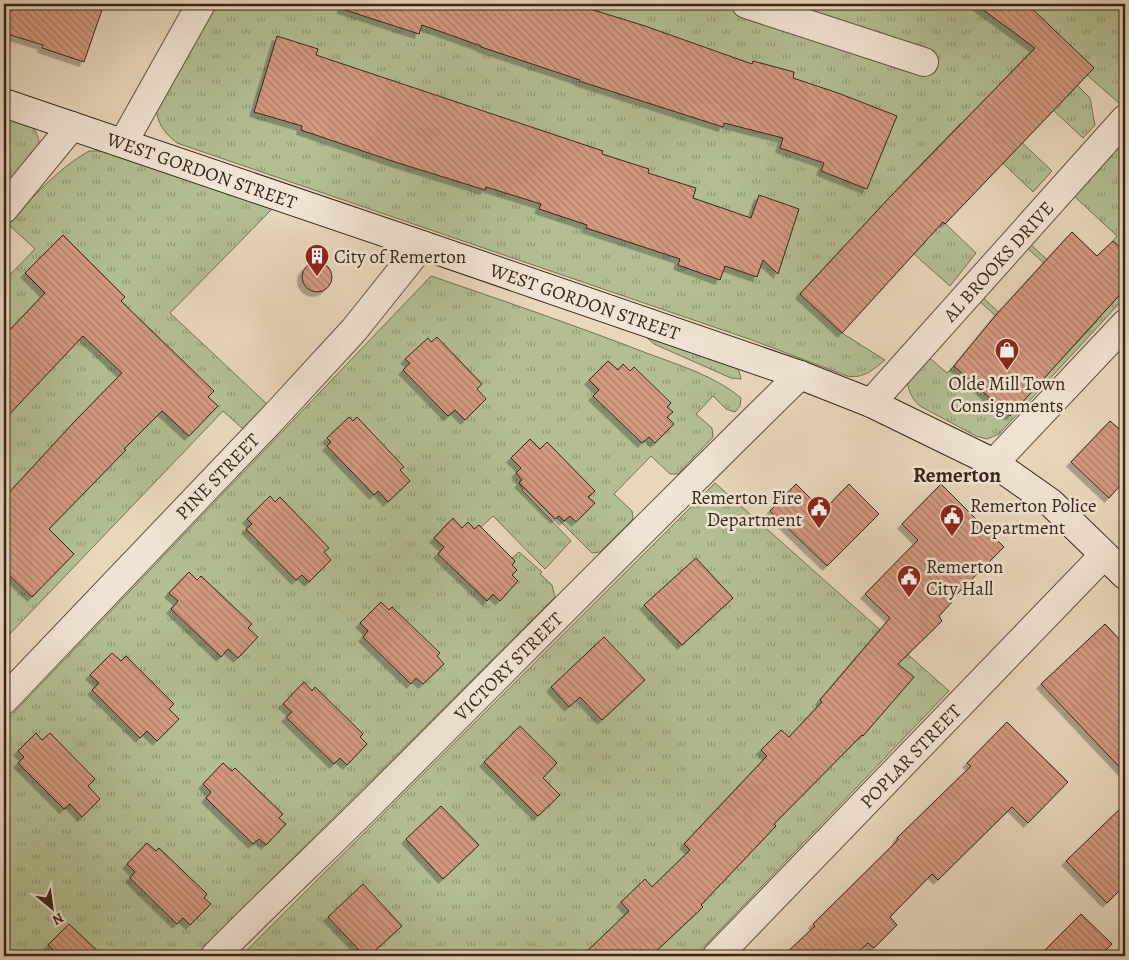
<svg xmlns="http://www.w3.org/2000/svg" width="1129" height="960" viewBox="0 0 1129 960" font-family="Alegreya,serif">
  <defs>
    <pattern id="grass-tufts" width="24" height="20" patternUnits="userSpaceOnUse" patternTransform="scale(1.25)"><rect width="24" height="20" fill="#b3bf93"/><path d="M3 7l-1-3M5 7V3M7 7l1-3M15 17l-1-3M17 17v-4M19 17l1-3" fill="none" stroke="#929b77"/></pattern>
    <pattern id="building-back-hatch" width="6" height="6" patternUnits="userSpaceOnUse" patternTransform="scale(1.25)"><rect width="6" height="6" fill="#d49a80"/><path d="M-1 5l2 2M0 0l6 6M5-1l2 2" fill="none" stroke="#ad7d68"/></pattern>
    <filter id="shadow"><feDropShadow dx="-4.5" dy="4.5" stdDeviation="0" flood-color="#0004"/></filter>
  </defs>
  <rect width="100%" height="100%" fill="#e8d7bb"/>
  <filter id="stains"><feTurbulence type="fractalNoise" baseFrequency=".004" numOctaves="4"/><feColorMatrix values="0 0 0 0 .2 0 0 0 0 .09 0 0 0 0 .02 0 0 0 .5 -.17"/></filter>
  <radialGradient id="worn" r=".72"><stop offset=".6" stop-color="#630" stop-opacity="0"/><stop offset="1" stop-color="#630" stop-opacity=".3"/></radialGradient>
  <g fill="url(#grass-tufts)" stroke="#757256">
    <path d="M211,4H1125V99L1120,104L1087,75L1053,29L981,104L1052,171L1033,192L961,123L903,183L976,253L950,286L872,217L842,333L885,360C873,370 863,379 847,376L752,340L177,143C161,130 158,123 155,103Z"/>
    <polygon points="1077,85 1090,98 1095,125 1083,138 1053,110"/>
    <path d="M4,116C28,124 37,121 40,149L4,191Z"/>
    <polygon points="1125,139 1125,252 1113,241 1117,236 1073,195"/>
    <path d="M89,151H105L275,206L170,313L268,405L243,429L223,411L4,640V281L35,249L8,224C33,197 57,169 89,151Z"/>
    <path d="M1028,242L1104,312L1125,289V297L999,434L987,439L976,436L920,406C912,399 909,392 907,381L925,354L947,373L954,366L1010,415L1021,339L976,298L980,295L1056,365L1097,321L1070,287L1025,246Z"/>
    <path d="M431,276C504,301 577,326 649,354C679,365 717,377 741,398L740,406L735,412L726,409L713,396L698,412L696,414L712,428L713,437L678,474H670L651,456L614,494L632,511L633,519L600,552L592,553L557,518L559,516L564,521L570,516L576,522L595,503L588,497L595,491L547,443L540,449L530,439L512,458L521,468L516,473L522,480L519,484L523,489L522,490L571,541L545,569L493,516L477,531L468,522L462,528L452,519L434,538L444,547L438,554L487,601L493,594L500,601L518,581L512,575L517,570L512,565L515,561L512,558L519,552L542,572L540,574L552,585L555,597L195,956H4V723Z"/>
    <polygon points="638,330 730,362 739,371 741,379 731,378 654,344"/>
    <polygon points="715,483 949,691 695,956 241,956"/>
  </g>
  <g fill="url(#building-back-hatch)" stroke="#372619" filter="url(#shadow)">
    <polygon points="4,4 104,4 84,62 42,48 43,45 4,33"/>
    <polygon points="343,4 574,4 645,26 752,64 753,61 794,72 793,78 838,93 897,116 867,189 821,171 824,163 780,148 783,138 724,123 723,127 579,81 580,80 481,47 481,46 422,25 419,34 342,9"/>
    <polygon points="975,4 1027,4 1094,68 945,224 943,222 842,333 800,294 889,198 1035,48"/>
    <polygon points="277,36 318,49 316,55 603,151 602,154 649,169 648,173 696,188 693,198 751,218 759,195 799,209 778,274 763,260 757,277 725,266 720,280 678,265 680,259 586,228 587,225 539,209 541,204 486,187 485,190 395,162 301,130 302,126 254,112"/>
    <polygon points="1072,232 1097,256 1113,241 1125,252 1125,289 1010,416 954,366 995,316"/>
    <polygon points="63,235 125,297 121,301 214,391 208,397 218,406 189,436 162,411 124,449 126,450 49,529 74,554 32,597 4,570 4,498 76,420 122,373 83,336 4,420 4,336 45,293 25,273"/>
    <circle cx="317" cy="277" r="15"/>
    <polygon points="437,337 482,384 477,389 486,399 465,420 455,410 448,416 403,370 410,363 405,359 428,338 431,342"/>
    <polygon points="608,361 618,370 623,364 630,371 634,367 671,403 667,407 673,412 667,417 674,424 655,443 649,437 642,443 593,396 599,390 589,380"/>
    <polygon points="349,417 353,421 357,417 404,467 400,470 410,481 388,502 378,491 374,495 327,446 331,442 327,438"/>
    <polygon points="1110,421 1125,434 1125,480 1109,498 1071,462"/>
    <polygon points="530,439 540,449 547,442 595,491 588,497 595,503 576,522 570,516 564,521 559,516 555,519 519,483 522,480 516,473 521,468 511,458"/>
    <polygon points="796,484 823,511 849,484 879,514 827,566 770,511"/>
    <polygon points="941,484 1004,547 951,600 953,601 939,616 942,621 898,664 914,677 863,736 862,735 774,824 776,826 701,905 703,907 651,956 582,956 629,911 621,902 645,879 652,887 690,850 684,844 767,756 761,750 781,730 789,737 822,702 820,700 890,618 865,594 918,540 902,524"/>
    <polygon points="270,496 275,502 280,497 329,548 324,552 331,560 309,582 302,575 296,580 246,529 252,524 247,519"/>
    <polygon points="453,518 462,528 468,522 474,529 479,525 515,561 512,565 517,570 512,575 518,581 500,601 493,594 487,601 438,554 444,547 434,538"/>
    <polygon points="696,558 733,598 682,645 644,605"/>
    <polygon points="189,572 197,580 201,576 252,624 248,628 258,637 238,658 228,649 221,657 171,609 178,601 169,593"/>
    <polygon points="381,602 389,610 392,607 440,653 437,656 444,664 423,684 416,678 411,684 363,637 368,631 360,623"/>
    <polygon points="1105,624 1125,645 1125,773 1041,684"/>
    <polygon points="604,637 645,680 602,720 580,697 569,707 551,687"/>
    <polygon points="112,653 121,661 126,656 174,704 169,709 179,719 157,741 147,731 140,738 92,690 99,683 90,675"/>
    <polygon points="304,682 312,691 315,687 363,734 360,737 367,744 347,765 340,758 334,764 286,717 292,712 283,704"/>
    <polygon points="1007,722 1068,782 1028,823 1012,807 938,880 932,874 890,917 897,925 874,948 868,943 854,956 783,956 815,926 813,924 898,840 897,838 971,766 967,763"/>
    <polygon points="520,726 557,763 543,778 560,795 538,816 484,762"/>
    <polygon points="36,733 42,740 50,733 95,779 88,786 100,799 82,817 70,804 64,809 18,763 24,757 18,751"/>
    <polygon points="223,763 232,771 235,768 283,814 279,818 286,824 266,845 259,839 253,844 206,798 211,792 203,784"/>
    <polygon points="1125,804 1125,885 1107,903 1066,861"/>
    <polygon points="441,806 479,845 443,879 406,839"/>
    <polygon points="147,843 156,851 159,848 207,894 204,898 211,904 190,925 183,918 177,924 130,878 135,872 127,864"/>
    <polygon points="363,884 402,926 369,956 365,956 328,917"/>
    <polygon points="1081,914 1112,944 1100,956 1039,956"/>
    <polygon points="69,924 103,956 60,956 48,945"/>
  </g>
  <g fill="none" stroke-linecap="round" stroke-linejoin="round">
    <defs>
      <g id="street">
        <polyline points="746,4 924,62"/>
        <polyline points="123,143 201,4"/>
        <polyline points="4,209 72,126"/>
        <polyline points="871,403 1125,119"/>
        <polyline points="994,463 1125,324"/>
        <polyline points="4,700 273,418 354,330 422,245"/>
        <path d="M215,956C268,902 324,850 378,796C518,656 658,514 800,375"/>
        <polyline points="717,956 1104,555"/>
      </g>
      <polyline id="secondary" points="4,103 422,245 800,375 871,403 994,463 1051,503 1125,575"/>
    </defs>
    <use href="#street" stroke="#635242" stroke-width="30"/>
    <use href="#secondary" stroke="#372619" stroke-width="30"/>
    <use href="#street" stroke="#f0e5d3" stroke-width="28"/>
    <use href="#secondary" stroke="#f0e5d3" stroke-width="28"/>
  </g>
  <defs>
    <symbol id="building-pin" viewBox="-11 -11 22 30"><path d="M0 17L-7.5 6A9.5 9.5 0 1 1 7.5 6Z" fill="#8f2418" stroke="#f0e5d3"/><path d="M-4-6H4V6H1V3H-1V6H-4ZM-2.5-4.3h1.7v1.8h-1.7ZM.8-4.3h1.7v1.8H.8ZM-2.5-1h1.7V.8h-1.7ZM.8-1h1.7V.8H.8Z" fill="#fff"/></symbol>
    <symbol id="shop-pin" viewBox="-11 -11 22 30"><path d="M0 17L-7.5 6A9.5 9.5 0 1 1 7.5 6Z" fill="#8f2418" stroke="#f0e5d3"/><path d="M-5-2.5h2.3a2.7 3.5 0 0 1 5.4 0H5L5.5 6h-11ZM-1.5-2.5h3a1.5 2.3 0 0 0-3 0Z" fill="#fff"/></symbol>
    <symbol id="civic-pin" viewBox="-11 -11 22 30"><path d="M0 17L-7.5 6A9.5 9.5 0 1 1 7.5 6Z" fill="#8f2418" stroke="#f0e5d3"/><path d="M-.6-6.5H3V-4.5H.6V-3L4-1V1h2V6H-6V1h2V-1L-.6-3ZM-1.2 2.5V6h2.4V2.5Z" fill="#fff"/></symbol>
  </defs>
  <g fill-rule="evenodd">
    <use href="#building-pin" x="303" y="242" width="28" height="38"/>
    <use href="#shop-pin" x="993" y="336" width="28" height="38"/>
    <use href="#civic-pin" x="805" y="494" width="28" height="38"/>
    <use href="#civic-pin" x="938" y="502" width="28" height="38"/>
    <use href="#civic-pin" x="895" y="563" width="28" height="38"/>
  </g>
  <g text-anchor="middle" stroke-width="5" stroke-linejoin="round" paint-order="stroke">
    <g font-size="19" fill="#372619" stroke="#f0e5d3">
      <text transform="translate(202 170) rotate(19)" y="7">WEST GORDON STREET</text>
      <text transform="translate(998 261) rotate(-48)" y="7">AL BROOKS DRIVE</text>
      <text transform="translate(585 301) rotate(19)" y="7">WEST GORDON STREET</text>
      <text transform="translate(217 476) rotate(-46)" y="7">PINE STREET</text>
      <text transform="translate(508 666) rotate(-45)" y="7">VICTORY STREET</text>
      <text transform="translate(910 756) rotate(-46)" y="7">POPLAR STREET</text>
    </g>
    <g font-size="19" fill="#372619" stroke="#f0e5d3" text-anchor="start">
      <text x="334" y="263">City of Remerton</text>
      <text x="1007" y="390" text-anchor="middle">Olde Mill Town<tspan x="1007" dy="22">Consignments</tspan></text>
      <text x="802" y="504" text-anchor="end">Remerton Fire<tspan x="802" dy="22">Department</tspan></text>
      <text x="970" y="512">Remerton Police<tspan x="970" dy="22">Department</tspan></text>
      <text x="926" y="573">Remerton<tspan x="926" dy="22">City Hall</tspan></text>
    </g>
    <g font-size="21" font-weight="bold" fill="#372619" stroke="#f0e5d3">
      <text x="957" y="482">Remerton</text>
    </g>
  </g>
  <rect width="1129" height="960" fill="none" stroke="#e8d7bb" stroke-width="20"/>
  <rect x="5" y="5" width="1119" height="950" fill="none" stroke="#372619" stroke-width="2.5"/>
  <rect x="10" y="10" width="1109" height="940" fill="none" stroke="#372619"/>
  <g transform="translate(52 908) rotate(151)" stroke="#f0e5d3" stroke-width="4" paint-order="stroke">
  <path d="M0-4L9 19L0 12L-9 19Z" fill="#372619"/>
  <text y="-8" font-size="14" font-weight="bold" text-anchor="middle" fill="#372619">N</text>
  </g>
  <rect width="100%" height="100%" filter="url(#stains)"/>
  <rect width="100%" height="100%" fill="url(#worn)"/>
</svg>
